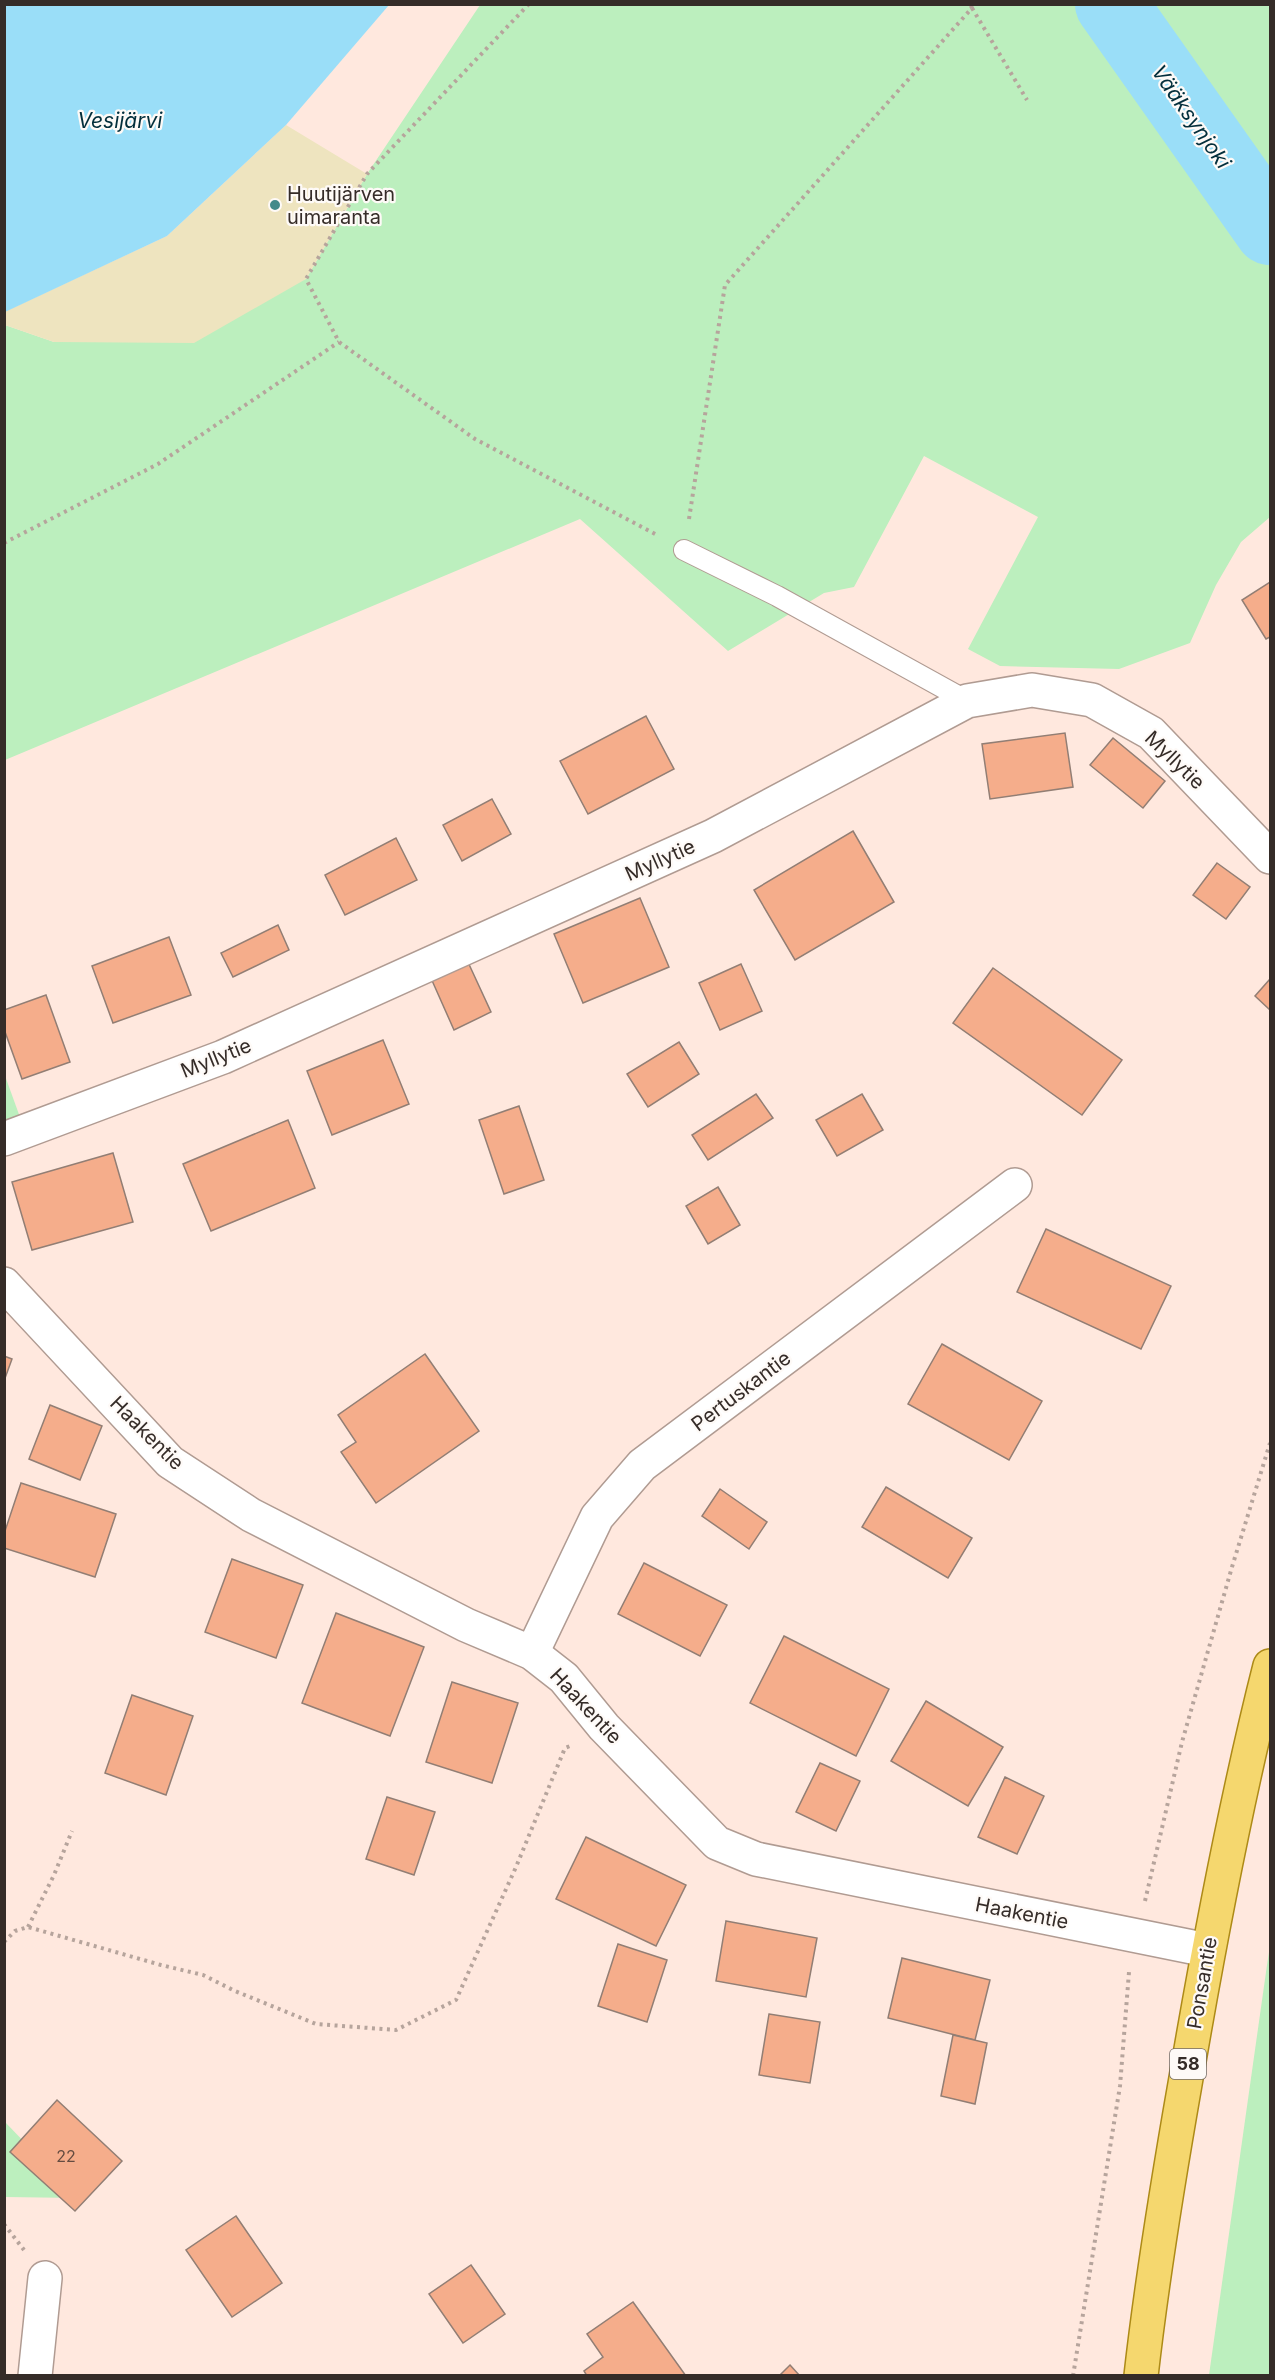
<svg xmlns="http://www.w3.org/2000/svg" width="1275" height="2380" viewBox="0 0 1275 2380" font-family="Inter,sans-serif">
  <rect width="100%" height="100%" fill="#ffe8de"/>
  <g fill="#bcefbe">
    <polygon points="480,5 1270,5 1270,517 1241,542 1216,585 1190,643 1119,669 1000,666 968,649 1038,517 924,456 854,587 824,593 728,651 580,519 5,760 5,325 54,342 306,279 367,174"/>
    <polygon points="4,1073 25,1131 4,1139"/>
    <polygon points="1270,1946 1270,2375 1209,2375 1267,1965"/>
    <polygon points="5,2122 78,2198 5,2197"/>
  </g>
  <polygon fill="#eee4bf" points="286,125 367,174 306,279 194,343 54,342 5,325 4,312 167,236"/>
  <polygon fill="#9adef8" points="4,5 5,4 389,5 286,125 167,236 5,312"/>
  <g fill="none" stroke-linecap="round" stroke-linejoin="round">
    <polyline stroke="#9adef8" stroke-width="72" points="1111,4 1270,229"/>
  </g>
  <g fill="#f5ad8b" stroke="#927e74" stroke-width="1.5">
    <polygon points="1270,582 1270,637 1266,639 1242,600"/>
    <polygon points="646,716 674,769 588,814 560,761"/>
    <polygon points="1065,733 1073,787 990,799 982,744"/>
    <polygon points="1113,738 1165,781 1143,808 1090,765"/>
    <polygon points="492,799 511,834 462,861 443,825"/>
    <polygon points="853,831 894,902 795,960 754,890"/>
    <polygon points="396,838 417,880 345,915 325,875"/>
    <polygon points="1217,863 1250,887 1226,919 1193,895"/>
    <polygon points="640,898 669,967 583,1003 554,934"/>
    <polygon points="278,925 289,950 233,977 221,953"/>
    <polygon points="169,937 191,995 113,1023 92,966"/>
    <polygon points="467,960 491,1012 454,1030 430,976"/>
    <polygon points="741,964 762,1011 720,1030 699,983"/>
    <polygon points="993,968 1122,1060 1082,1115 953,1023"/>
    <polygon points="1270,979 1270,1010 1255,996"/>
    <polygon points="46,995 70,1062 22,1079 4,1029 4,1010"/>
    <polygon points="383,1040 409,1104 332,1135 307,1071"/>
    <polygon points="679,1042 699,1074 648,1107 627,1074"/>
    <polygon points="756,1094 773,1118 708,1160 692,1135"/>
    <polygon points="862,1094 883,1130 837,1156 816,1120"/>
    <polygon points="519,1106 544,1180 504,1194 479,1120"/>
    <polygon points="288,1120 315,1188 211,1231 183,1164"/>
    <polygon points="113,1153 133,1222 32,1250 12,1182"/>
    <polygon points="718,1187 740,1225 708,1244 686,1206"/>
    <polygon points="1046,1229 1171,1286 1141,1349 1017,1292"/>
    <polygon points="942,1344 1042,1401 1009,1460 908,1404"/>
    <polygon points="425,1354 479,1431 376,1503 341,1452 356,1442 338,1415"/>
    <polygon points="4,1356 12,1359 4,1381"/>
    <polygon points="50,1405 102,1426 80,1480 29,1459"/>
    <polygon points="21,1483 116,1514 95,1577 4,1548 4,1534"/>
    <polygon points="886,1487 972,1538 948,1578 862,1527"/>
    <polygon points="720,1489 767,1522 749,1549 702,1516"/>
    <polygon points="232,1559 303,1585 276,1658 205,1632"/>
    <polygon points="644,1563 727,1605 700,1656 618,1614"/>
    <polygon points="336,1613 424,1647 390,1736 302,1703"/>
    <polygon points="784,1636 889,1689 856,1756 750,1703"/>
    <polygon points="452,1682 518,1703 492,1783 426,1762"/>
    <polygon points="132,1695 193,1716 166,1795 105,1773"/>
    <polygon points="926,1701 1003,1747 968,1806 891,1761"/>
    <polygon points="820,1763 860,1781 836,1831 796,1812"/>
    <polygon points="1005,1777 1044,1796 1017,1854 978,1837"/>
    <polygon points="387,1797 435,1812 414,1875 366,1859"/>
    <polygon points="586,1837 686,1885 656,1946 556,1899"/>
    <polygon points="726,1921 817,1938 806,1997 716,1981"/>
    <polygon points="618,1944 667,1960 647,2022 598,2006"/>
    <polygon points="902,1958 990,1980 975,2040 888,2018"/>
    <polygon points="769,2014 820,2022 810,2083 759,2075"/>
    <polygon points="953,2035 987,2043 975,2104 941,2096"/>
    <polygon points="57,2100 122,2161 75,2211 10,2152"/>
    <polygon points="236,2216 282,2283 232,2317 186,2250"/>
    <polygon points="471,2265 505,2314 463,2343 429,2294"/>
    <polygon points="633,2302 686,2376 587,2376 584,2371 603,2357 587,2334"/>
    <polygon points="790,2365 800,2376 779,2376"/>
  </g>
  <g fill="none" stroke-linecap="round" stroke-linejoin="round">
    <defs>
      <polyline id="service" points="684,550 777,596 967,701"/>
      <g id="minor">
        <polyline points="4,1139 223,1057 713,836 967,701 1032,690 1092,700 1151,733 1270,857"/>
        <polyline points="4,1284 170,1462 251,1515 466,1625 532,1653 564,1678 604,1727 717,1843 756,1859 1207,1950"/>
        <polyline points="532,1653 597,1517 642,1465 1015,1185"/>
        <polyline points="35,2376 45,2278"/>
      </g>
      <path id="primary" d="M1141,2376C1152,2278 1168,2181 1185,2084C1209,1943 1235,1804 1270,1666"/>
    </defs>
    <use href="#service" stroke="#b09b92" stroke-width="22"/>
    <use href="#minor" stroke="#b09b92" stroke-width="36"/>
    <use href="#primary" stroke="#ad8a17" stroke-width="36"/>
    <g stroke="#b6a49c" stroke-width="4" stroke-dasharray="3 4.5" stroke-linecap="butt">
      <polyline points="529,4 367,174 306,279 339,342 475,439 657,535"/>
      <polyline points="972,8 1027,100"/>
      <polyline points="689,519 725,285 972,8 970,4"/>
      <polyline points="4,543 158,464 339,342"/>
      <polyline points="1145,1901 1182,1742 1232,1567 1270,1443"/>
      <polyline points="28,1927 54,1875 72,1831"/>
      <polyline points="4,1942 15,1931 28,1927 161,1965 203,1975 235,1991 316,2024 396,2030 456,2000 516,1867 565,1748 570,1746"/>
      <polyline points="4,2224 24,2250"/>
      <polyline points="1073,2376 1120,2086 1129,1972"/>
    </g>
    <use href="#service" stroke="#fff" stroke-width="20"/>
    <use href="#minor" stroke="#fff" stroke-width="33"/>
    <use href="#primary" stroke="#f5d76e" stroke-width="33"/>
  </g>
  <circle fill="#428a8a" stroke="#fefaf7" stroke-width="2" cx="275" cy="205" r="6"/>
  <g text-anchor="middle" stroke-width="4.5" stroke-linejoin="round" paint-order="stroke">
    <g font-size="16" fill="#654c41">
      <text x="66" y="2162">22</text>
    </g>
    <rect fill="#fefaf7" stroke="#716a66" stroke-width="1.5" x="1170" y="2049" width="36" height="30" rx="4.5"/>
    <g font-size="18" font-weight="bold" fill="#352c28">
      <text x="1188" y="2070">58</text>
    </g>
    <g font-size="20" fill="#352c28" stroke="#fefaf7" text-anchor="start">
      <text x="287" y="201">Huutijärven<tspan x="287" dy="23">uimaranta</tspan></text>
    </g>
    <g font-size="20" fill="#352c28" stroke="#fefaf7">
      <text transform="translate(1175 760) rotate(44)" y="7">Myllytie</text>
      <text transform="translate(660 860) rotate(-24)" y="7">Myllytie</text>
      <text transform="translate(216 1058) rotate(-22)" y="7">Myllytie</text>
      <text transform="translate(741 1391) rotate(-37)" y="7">Pertuskantie</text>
      <text transform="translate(147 1433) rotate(45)" y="7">Haakentie</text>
      <text transform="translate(586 1706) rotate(47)" y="7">Haakentie</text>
      <text transform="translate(1022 1913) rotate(11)" y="7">Haakentie</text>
      <text transform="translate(1202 1983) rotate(-80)" y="7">Ponsantie</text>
    </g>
    <g font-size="21" font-style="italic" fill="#032f3c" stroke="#fefaf7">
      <text transform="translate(1191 117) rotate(55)" y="7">Vääksynjoki</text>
      <text x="120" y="128">Vesijärvi</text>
    </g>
  </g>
  <rect width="1275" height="2380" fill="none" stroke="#352c28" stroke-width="12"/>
</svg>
